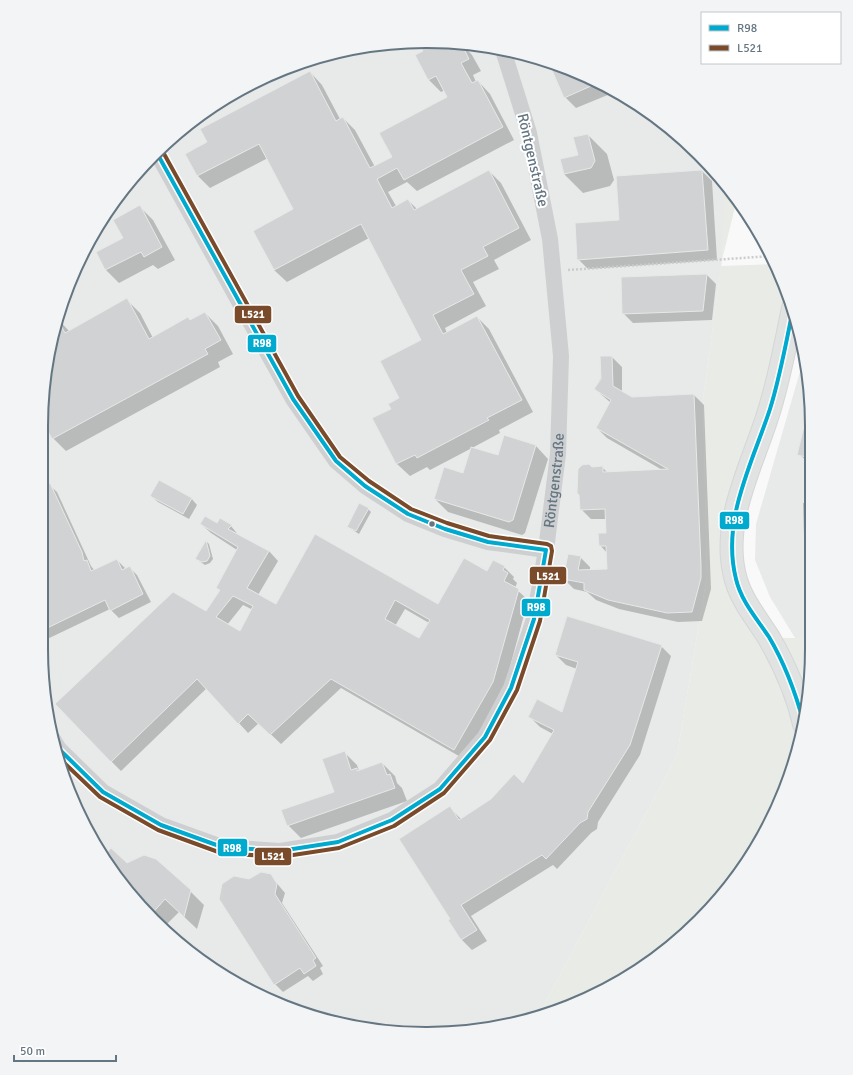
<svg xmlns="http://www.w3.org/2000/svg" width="853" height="1075" viewBox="0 0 853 1075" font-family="Signika,sans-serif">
  <rect width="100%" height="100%" fill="#f9f9f9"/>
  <g fill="#e8e9e9">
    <polygon points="452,42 526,54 597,81 661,121 716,172 726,188 722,260 703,399 707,576 677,755 538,1016 526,1021 426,1034 327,1021 234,982 154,921 93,841 54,748 41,648 42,402 62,302 93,234 137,172 234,93 303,61 376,44"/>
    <polygon points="803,361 811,401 812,638 795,638 770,597 755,560 756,524"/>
  </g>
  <g fill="#e8ebe6">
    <polygon points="725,185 735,199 735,207 722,260"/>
    <polygon points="774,264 788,295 780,341 723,542 768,638 812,638 805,723 783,796 732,883 681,938 619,982 538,1016 677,755 707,576 703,399 721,266"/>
  </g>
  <g fill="#0003" fill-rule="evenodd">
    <polygon points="446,42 456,45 461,43 472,55 481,71 473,75 476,82 478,81 490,94 514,140 417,191 407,182 388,192 396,206 408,200 417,209 489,171 501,183 531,240 494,260 499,269 473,282 486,306 445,328 447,333 477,317 489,329 533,412 499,430 500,433 472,448 499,456 536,446 548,459 525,533 522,535 448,512 435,499 464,475 472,448 430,470 427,467 410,476 397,464 374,419 392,409 400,398 423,340 369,238 287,282 274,270 295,210 268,158 210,188 198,176 187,154 209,143 310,72 322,85 340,119 343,118 355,130 375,167 393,157 448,97 445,90 441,92 429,80 416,56 424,51 421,43"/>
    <polygon points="550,63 597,81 615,92 576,108 565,97"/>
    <polygon points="588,135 607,154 614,180 610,186 583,193 564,174 561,160 579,156"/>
    <polygon points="702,171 712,181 717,260 588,269 578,259 620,221"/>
    <polygon points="140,207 153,220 175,260 158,269 153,265 119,283 106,270 97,253 124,238"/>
    <polygon points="707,275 716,284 712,320 633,323 623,313"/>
    <polygon points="127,300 140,313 153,338 205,313 218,326 233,354 218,362 220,367 66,451 53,438 42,418 42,402 58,319 69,331"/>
    <polygon points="612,357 622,367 622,392 632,398 694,395 704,405 711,589 702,621 678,622 619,609 596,600 587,592 574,589 564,579 580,557 590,567 590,570 608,570 607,553 600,545 607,534 606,519 591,519 581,509 592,468 602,467 608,473 664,471 607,438 597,428 611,403 595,389"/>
    <polygon points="811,400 811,465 799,454"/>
    <polygon points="49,485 57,492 91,566 95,571 117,560 126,569 130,568 137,575 151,602 119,618 110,609 41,642 42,488"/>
    <polygon points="151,496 191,498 197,505 189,519 158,502"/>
    <polygon points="803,503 812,503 812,643 807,637"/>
    <polygon points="368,509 371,512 359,534 348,527"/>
    <path d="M220,519L231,526L240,537L269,551L278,561L258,595L276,605L315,535L439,605L487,573L504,567L514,577L513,579L517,583L515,588L528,600L504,689L464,759L341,688L281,744L259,723L248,733L207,688L121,771L111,761L221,592L217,588L237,550L211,533L201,524H217ZM243,605L253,610L240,633L227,625ZM405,609L429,623L420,639L395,626Z"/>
    <polygon points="207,542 209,544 213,559 210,563 205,565 196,559"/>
    <polygon points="661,646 671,656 640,755 598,822 597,829 591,833 557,869 553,865 471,916 487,941 472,950 462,940 450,920 450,808 461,819 524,785 553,734 540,727 529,716 563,714 577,669 566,665 556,655"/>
    <polygon points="344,752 357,765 359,771 382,763 395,776 397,783 402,788 407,801 301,838 288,825 335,792"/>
    <polygon points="111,850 127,864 190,891 204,905 197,929 179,912 163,928 154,921 104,856"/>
    <polygon points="270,875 285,893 282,903 323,966 320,968 323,974 313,981 308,976 283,992 275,984 249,880"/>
  </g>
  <g fill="#d0d2d3" stroke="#e8e8e8" fill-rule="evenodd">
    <polygon points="449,42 461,43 469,59 461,63 472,83 478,80 503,127 404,180 397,168 377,179 392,208 408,199 414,210 489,170 519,228 483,247 488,256 461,270 474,294 433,315 443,334 477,316 522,400 487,418 489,420 417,458 415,455 396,464 372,418 391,409 388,404 399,398 380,361 421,340 361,224 274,270 253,231 293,209 259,144 197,176 185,154 207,142 200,129 310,71 336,121 343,117 370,168 392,157 379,133 447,97 436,76 428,80 415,55 423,51 419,43"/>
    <polygon points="549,63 597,81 600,82 564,98"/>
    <polygon points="588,134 595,161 591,168 564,174 560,159 578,155 573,137"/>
    <polygon points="702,170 708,250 577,260 575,223 619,220 616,176"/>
    <polygon points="140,205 162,247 144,257 141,252 105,270 96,252 123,238 113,220"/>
    <polygon points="707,274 703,311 622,314 621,277"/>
    <polygon points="127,298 149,339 188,317 190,320 205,312 221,340 205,349 208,354 52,439 42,420 42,402 58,320 65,333"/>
    <polygon points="600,356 612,356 613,386 632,397 694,394 701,566 701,578 692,612 667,613 608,600 584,590 584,583 563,579 568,554 581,556 578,570 607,569 606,546 599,546 598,533 606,533 605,509 580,510 579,495 577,493 578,469 582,465 589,464 592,467 603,466 603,472 668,469 596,428 611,400 594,389 601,379"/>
    <polygon points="807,414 811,415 811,458 797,455"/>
    <polygon points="504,435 536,445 513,520 509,522 434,499 444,467 463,473 471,447 498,455"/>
    <polygon points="159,480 192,498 183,514 150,496"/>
    <polygon points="50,483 82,552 84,561 87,560 91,571 117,559 122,570 130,566 143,594 110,611 105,600 41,631 42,487"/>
    <polygon points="359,503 369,508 356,531 347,527"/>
    <path d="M205,516L217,523L220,518L232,525L228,529L269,551L247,588L276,604L315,534L438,604L464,558L487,571L493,560L505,566L503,570L508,573L504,581L519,589L493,682L454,750L331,679L270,735L248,714L238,724L197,679L111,762L55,704L173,592L206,611L220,590L216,588L238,547L200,524ZM233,596L253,606L240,631L216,617ZM395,600L430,620L419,638L385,619Z"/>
    <polygon points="206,540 210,556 207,561 202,562 195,559"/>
    <polygon points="567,616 662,645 630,745 588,812 587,819 580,823 546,859 542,855 461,905 477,930 461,940 448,920 450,919 399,839 450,806 459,820 491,799 514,774 523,783 554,730 528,717 537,699 562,712 578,662 555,655"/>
    <polygon points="345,751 351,770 357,768 357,771 382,762 387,775 390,774 395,788 287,826 281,810 334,792 322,759"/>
    <polygon points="111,848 127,863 144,855 156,859 191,890 184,917 165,899 150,916 104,856"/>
    <polygon points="261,872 271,874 277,884 275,894 316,958 313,960 316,966 304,974 300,968 274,985 219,899 222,884 234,876 249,879"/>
  </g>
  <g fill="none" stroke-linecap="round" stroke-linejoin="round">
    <defs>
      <path id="secondary" d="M793,308C786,342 780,375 770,408C754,463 719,522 736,580C742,601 757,619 769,638C785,666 797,693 804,724"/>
    </defs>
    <use href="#secondary" stroke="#d5d6d7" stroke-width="24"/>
    <polyline stroke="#cbcccd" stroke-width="2.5" stroke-dasharray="2 2" stroke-linecap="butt" points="568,270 771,256"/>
    <g stroke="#cecfd0" stroke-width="16">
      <polyline points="158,155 293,399 336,461 365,486 408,514 445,529 488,542 546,550"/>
      <path id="s1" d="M53,739L59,749L103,792L161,825L222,847L280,851L338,842L392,820L440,789L485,737L511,688L534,619L546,550L558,454L561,356L550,239L529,133L503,50"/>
    </g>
    <use href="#secondary" stroke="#e1e2e2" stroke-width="22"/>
    <defs>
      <g id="bus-1">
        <path d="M793,309C786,343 780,377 770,409C752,464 721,520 736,579C741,601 757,619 769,637C785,664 796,694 804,724"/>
        <polyline points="53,739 59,749 103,792 161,825 222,847 280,851 338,842 392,820 440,789 485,737 511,688 534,619 546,550 488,542 445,529 408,514 365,486 336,461 293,399 158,155"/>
      </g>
      <polyline id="bus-2" points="57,756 100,797 158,830 221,853 280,857 339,848 394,826 444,793 490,740 517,690 540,621 552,551 551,546 547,544 489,536 447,523 411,509 369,481 340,457 298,396 163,152"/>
    </defs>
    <use href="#bus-1" stroke="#fff" stroke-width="7"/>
    <use href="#bus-2" stroke="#fff" stroke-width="7"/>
    <use href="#bus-1" stroke="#00a9ce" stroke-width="4"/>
    <use href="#bus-2" stroke="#7a4b2a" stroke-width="4"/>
  </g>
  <circle fill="#657683" stroke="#fff" stroke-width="1.5" cx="432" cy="524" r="3.5"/>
  <g text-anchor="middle" stroke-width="4" stroke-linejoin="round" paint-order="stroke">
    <g font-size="15" fill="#657683" stroke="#fff">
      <text transform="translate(533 160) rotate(77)" y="5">Röntgenstraße</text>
      <text dy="5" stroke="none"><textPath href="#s1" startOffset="774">Röntgenstraße</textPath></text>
    </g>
  </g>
  <path d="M0 0H853V1075H0ZM426 48H427A378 378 0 0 1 805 426V649A378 378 0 0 1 427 1027H426A378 378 0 0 1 48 649V426A378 378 0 0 1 426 48Z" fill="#f3f4f5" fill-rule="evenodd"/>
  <path fill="none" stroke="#657683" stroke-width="2" d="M426 48H427A378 378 0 0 1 805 426V649A378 378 0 0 1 427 1027H426A378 378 0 0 1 48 649V426A378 378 0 0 1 426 48Z"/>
  <g stroke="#fff" stroke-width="1.5">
    <rect x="234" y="305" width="38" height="19" rx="4" fill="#7a4b2a"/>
    <rect x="247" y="334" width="30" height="19" rx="4" fill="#00a9ce"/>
    <rect x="719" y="511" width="31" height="19" rx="4" fill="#00a9ce"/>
    <rect x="529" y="566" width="38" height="19" rx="4" fill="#7a4b2a"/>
    <rect x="521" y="598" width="30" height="19" rx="4" fill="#00a9ce"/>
    <rect x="217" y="838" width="31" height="19" rx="4" fill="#00a9ce"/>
    <rect x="254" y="847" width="38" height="19" rx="4" fill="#7a4b2a"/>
  </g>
  <g font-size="11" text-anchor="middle" font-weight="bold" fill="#fff">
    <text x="253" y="318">L521</text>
    <text x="262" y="347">R98</text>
    <text x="734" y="524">R98</text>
    <text x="548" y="580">L521</text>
    <text x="536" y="611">R98</text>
    <text x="232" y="852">R98</text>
    <text x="273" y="860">L521</text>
  </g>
  <rect x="701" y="12" width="140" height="52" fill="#ffffff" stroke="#c1c8cd"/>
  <rect x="709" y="25" width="20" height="6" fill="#00a9ce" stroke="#c1c8cd"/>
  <text x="737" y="32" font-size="12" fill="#657683">R98</text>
  <rect x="709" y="45" width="20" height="6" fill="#7a4b2a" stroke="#c1c8cd"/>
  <text x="737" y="52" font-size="12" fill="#657683">L521</text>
  <path d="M14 1055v6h102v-6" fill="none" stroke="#657683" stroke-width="2"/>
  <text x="20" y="1055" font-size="12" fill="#657683" stroke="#ffffff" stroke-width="3" paint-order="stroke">50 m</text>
</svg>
